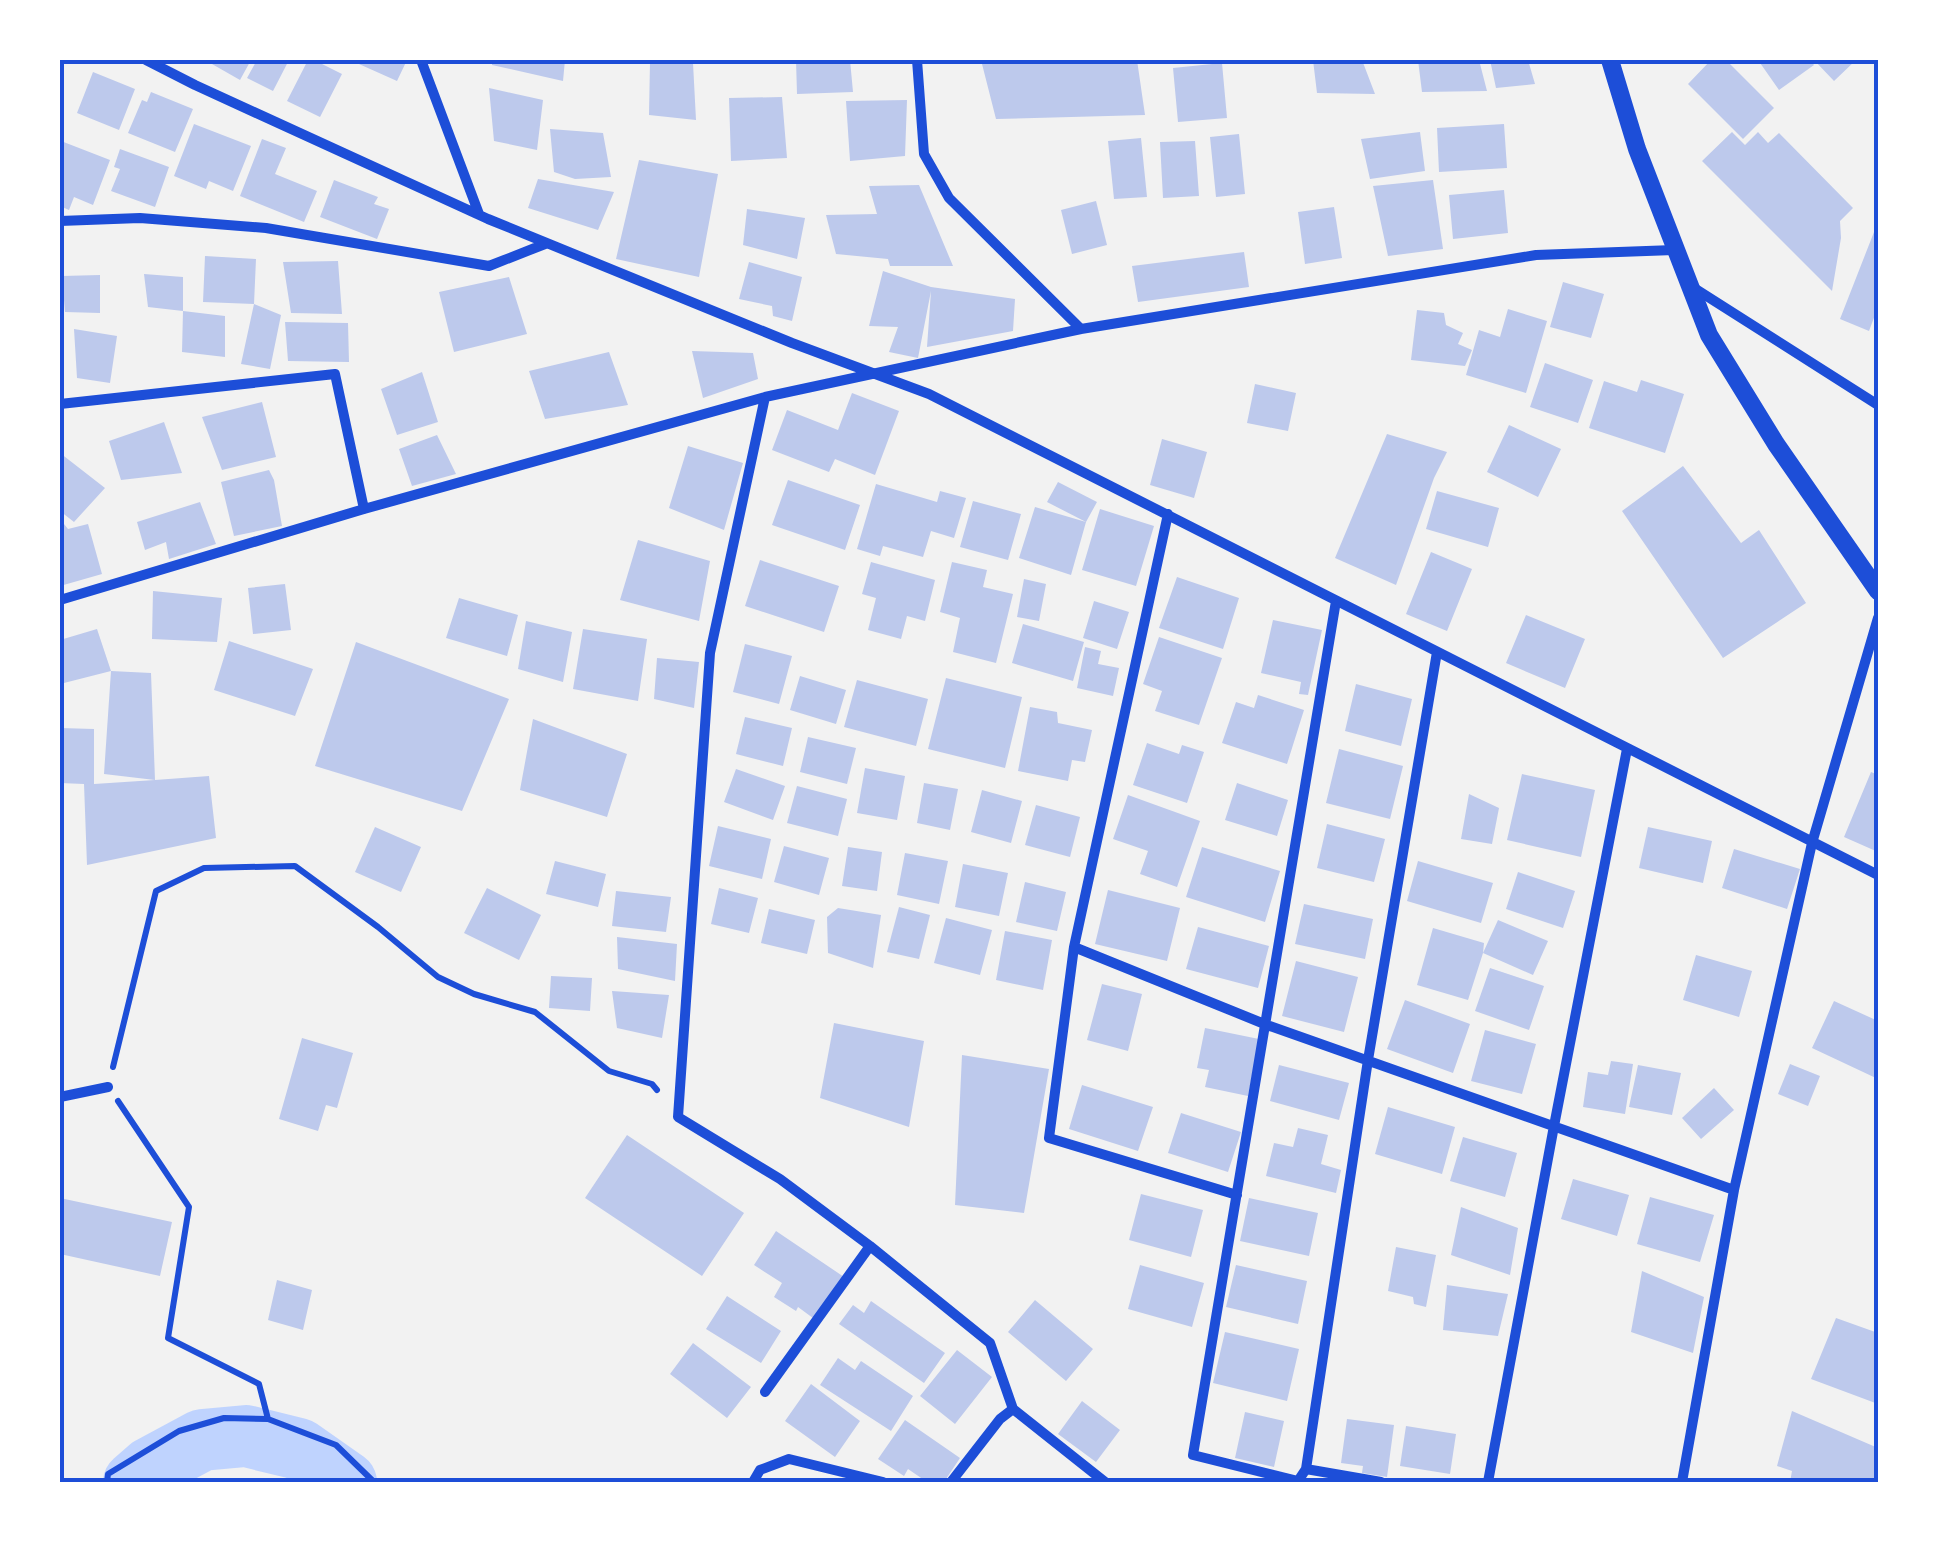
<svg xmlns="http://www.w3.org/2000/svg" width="1938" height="1542" font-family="Jost,sans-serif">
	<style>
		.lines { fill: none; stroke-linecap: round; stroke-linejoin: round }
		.river { stroke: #bfd3fe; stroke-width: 62 }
		.building { fill: #bdc9ec }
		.path { stroke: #1d4ed8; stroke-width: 6 }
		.minor { stroke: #1d4ed8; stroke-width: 10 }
		.tertiary { stroke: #1d4ed8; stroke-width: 18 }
		.neatline { fill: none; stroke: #1d4ed8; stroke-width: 4 }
	</style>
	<rect width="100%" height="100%" fill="#f2f2f2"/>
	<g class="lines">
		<!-- river -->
		<path class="river" d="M134 1482 150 1468 202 1440 246 1436 299 1449 346 1482"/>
	</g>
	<!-- building -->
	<path class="building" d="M205 60H251L240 80Z
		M257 60H289L273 91 247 78Z
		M308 60H314L342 74 320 117 287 101Z
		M350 60H407L397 81Z
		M492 60H565L563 81 492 65Z
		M796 60H850L853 92 797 94Z
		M981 60H1137L1145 115 996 119Z
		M1313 60H1362L1375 94 1317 93Z
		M1418 60H1479L1487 91 1422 92Z
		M1490 60H1528L1535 84 1496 88Z
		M1711 60H1726L1774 108 1743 139 1688 84Z
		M1758 60H1810L1814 65 1779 90Z
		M1814 60H1856L1834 81Z
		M650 62 693 63 696 120 649 115Z
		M1222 63 1227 118 1178 122 1173 68Z
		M93 72 135 89 119 130 77 113Z
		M489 88 543 100 537 150 494 141Z
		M151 92 193 109 175 152 128 133 142 100 147 102Z
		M782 97 787 158 731 161 729 98Z
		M907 100 905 156 850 161 846 101Z
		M194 124 251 146 233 191 209 181 206 189 174 176Z
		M1504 124 1507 168 1439 172 1437 128Z
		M550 129 603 133 611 177 575 179 554 172Z
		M1420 132 1425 171 1370 179 1361 139Z
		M1732 132 1745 145 1758 132 1768 143 1779 133 1853 208 1840 221 1841 238 1832 291 1702 161Z
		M1239 134 1245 194 1216 197 1210 137Z
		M1141 138 1147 197 1114 199 1108 141Z
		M262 139 286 148 275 174 317 191 304 222 240 196Z
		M61 141 110 160 93 205 74 197 69 210 60 206Z
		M1195 141 1199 196 1163 198 1160 142Z
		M120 149 169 167 155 207 111 191 120 169 114 167Z
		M639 160 718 174 699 277 616 259Z
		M538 179 614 192 598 230 528 208Z
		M334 180 378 197 374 204 389 209 377 239 320 217Z
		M1433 180 1443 249 1388 256 1373 186Z
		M919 185 953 266H890L888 259 836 254 826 215 877 214 869 186Z
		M1504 190 1508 233 1453 239 1449 195Z
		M1096 201 1107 245 1072 254 1061 210Z
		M1334 207 1342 258 1305 264 1298 212Z
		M747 209 805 218 797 259 743 245Z
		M1874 232 1878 234V307L1869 331 1840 319Z
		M1244 252 1249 287 1138 302 1132 266Z
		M205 256 256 259 254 304 203 302Z
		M338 261 342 314 291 313 283 262Z
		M749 262 802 277 792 321 773 316 772 306 739 299Z
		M883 271 931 287 1015 299 1013 331 927 347 931 291 918 358 889 352 898 327 869 326Z
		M144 274 183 277V311L148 307Z
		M100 275V313L65 312 62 276Z
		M509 277 527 334 454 352 439 292Z
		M1563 282 1604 294 1591 338 1550 327Z
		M254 304 281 315 270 369 241 364Z
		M1508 309 1547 321 1526 393 1466 375 1479 330 1500 337Z
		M1417 310 1444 313 1446 325 1463 333 1458 344 1472 350 1465 366 1411 360Z
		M183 311 225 316V357L182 352Z
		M285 322 348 323 349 362 288 361Z
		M74 329 117 336 110 383 77 378Z
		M692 351 753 353 758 379 703 398Z
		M609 352 628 405 545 419 529 371Z
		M1545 363 1593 380 1578 423 1530 407Z
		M422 372 438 422 397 435 381 389Z
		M1641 380 1684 394 1665 453 1589 428 1604 381 1637 392Z
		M1255 384 1296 393 1288 431 1247 423Z
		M852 393 899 411 875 475 835 459 829 472 772 450 787 410 838 430Z
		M262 402 276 457 222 470 202 417Z
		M164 422 182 473 121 480 109 441Z
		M1509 425 1561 449 1538 497 1487 472Z
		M1387 434 1447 452 1434 478 1396 585 1335 558Z
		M437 435 456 474 412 486 399 449Z
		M1162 439 1207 452 1194 498 1150 485Z
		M688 446 743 463 724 530 669 508Z
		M60 453 105 488 74 522 60 511Z
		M1683 466 1741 543 1759 530 1806 603 1723 658 1622 511Z
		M269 470 274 480 282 526 234 536 221 482Z
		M788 480 860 505 845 550 772 525Z
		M1058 482 1097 502 1086 522 1071 575 1019 558 1035 507 1086 522 1047 502Z
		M876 484 937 502 940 491 966 498 954 538 931 531 923 557 883 546 880 556 857 549Z
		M1437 491 1499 508 1488 547 1426 529Z
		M973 501 1021 514 1008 560 960 547Z
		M200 502 216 544 169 559 166 542 145 550 137 522Z
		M1100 509 1154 526 1136 586 1082 570Z
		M60 519 68 529 88 524 102 574 60 586Z
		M638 540 710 561 699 621 620 600Z
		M1431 552 1472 569 1447 631 1406 614Z
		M760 560 839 586 824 632 745 606Z
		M871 562 935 580 925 621 907 616 901 639 868 630 876 598 862 594Z
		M952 562 987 570 983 587 1013 594 996 663 953 652 960 618 940 612Z
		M1177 577 1239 598 1223 649 1159 628Z
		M1024 579 1046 584 1039 621 1017 617Z
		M285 584 291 630 253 634 248 588Z
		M153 591 222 598 217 642 152 639Z
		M459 598 518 615 507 656 446 638Z
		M1094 601 1129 612 1117 649 1083 638Z
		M1526 615 1585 639 1565 688 1506 663Z
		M1273 620 1322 630 1308 695 1299 694 1301 682 1261 673Z
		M526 621 572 632 563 682 518 669Z
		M1023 624 1084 642 1073 681 1012 663Z
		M97 629 111 671 151 673 155 780 209 776 216 838 87 865 84 784 60 783V728L94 729V784L155 780 104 774 111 671 60 684V640Z
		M583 629 647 639 638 701 573 689Z
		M1159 637 1222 658 1199 725 1155 711 1162 691 1143 684Z
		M229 641 313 669 295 716 214 690Z
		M356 642 509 699 462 811 315 766Z
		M745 644 792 656 779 704 733 692Z
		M1085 647 1101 651 1098 664 1119 668 1113 696 1077 688Z
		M657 658 699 662 694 708 654 699Z
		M800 676 846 690 836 724 790 710Z
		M946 678 1022 697 1005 768 928 749Z
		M857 680 928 699 916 746 844 727Z
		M1356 684 1412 699 1401 746 1345 731Z
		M1258 695 1304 710 1287 764 1222 743 1236 702 1254 708Z
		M1030 707 1057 712 1058 723 1092 730 1085 762 1072 760 1068 781 1018 771Z
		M745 717 792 728 783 766 736 754Z
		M533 719 627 754 607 817 520 790Z
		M808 737 856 748 847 784 800 772Z
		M1147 743 1179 754 1182 745 1204 752 1187 803 1133 785Z
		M1339 749 1403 766 1390 819 1326 803Z
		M865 768 905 776 897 820 857 813Z
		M736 769 785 786 773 820 724 802Z
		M1871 772 1878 775V852L1844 837Z
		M1522 774 1595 790 1581 857 1507 840Z
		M924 783 958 789 950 830 917 823Z
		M1237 783 1288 800 1277 836 1225 820Z
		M797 786 847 799 838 836 787 823Z
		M982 790 1022 801 1011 843 971 832Z
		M1469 794 1499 808 1492 844 1461 839Z
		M1128 795 1200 821 1177 887 1140 874 1148 851 1113 839Z
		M1036 805 1080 817 1070 857 1025 845Z
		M1327 824 1385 839 1374 882 1317 868Z
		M718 826 771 839 762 879 709 866Z
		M375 827 421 847 401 892 355 872Z
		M1648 827 1712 841 1703 883 1639 868Z
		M784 846 829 858 819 895 774 882Z
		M848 847 882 852 877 891 842 886Z
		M1202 847 1280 871 1265 922 1186 897Z
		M1734 849 1800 869 1787 909 1722 888Z
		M905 853 948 861 939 904 897 895Z
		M555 861 606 874 598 907 546 894Z
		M1418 861 1493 883 1481 923 1407 901Z
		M963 864 1008 873 999 916 955 907Z
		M1518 872 1575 891 1563 928 1506 909Z
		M1025 882 1066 892 1057 931 1016 922Z
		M487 888 541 915 519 960 464 933Z
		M719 888 758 898 749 933 711 924Z
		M1108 890 1180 908 1167 961 1095 944Z
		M616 891 671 897 666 932 612 926Z
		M1304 904 1373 919 1365 959 1295 944Z
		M899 907 930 915 919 959 887 952Z
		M838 908 881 915 873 968 828 953 827 917Z
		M769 909 815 920 807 954 761 943Z
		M946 918 992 930 980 975 934 963Z
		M1498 920 1548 941 1533 975 1483 953 1468 1000 1417 985 1433 928 1484 943 1483 953Z
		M1198 927 1269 946 1258 988 1186 969Z
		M1005 931 1052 940 1043 990 996 980Z
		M617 937 677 944 675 981 618 969Z
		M1696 955 1752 971 1739 1017 1683 1000Z
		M1296 961 1358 977 1344 1032 1282 1016Z
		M1490 968 1544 986 1529 1030 1475 1011Z
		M551 976 592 978 590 1011 549 1008Z
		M1102 984 1142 994 1128 1051 1087 1040Z
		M612 991 669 995 662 1038 617 1028Z
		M1405 1000 1470 1024 1453 1073 1387 1049Z
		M1834 1001 1878 1021V1079L1812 1048Z
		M834 1023 924 1041 909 1127 820 1098Z
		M1205 1028 1259 1039 1248 1096 1205 1087 1209 1070 1197 1068Z
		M1485 1030 1536 1044 1522 1094 1471 1081Z
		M302 1038 353 1053 337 1108 326 1105 318 1131 279 1119Z
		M962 1055 1049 1069 1024 1213 955 1205Z
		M1611 1061 1633 1064 1625 1114 1583 1107 1588 1072 1608 1075Z
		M1790 1064 1820 1076 1808 1106 1778 1094Z
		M1279 1065 1349 1083 1339 1120 1270 1101Z
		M1638 1065 1681 1073 1672 1115 1629 1107Z
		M1082 1085 1153 1107 1138 1151 1069 1129Z
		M1714 1088 1734 1110 1701 1139 1682 1118Z
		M1388 1107 1455 1127 1442 1174 1375 1154Z
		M1181 1113 1241 1132 1228 1172 1168 1153Z
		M1298 1128 1328 1135 1321 1164 1341 1170 1336 1193 1266 1176 1274 1143 1293 1147Z
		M627 1135 744 1213 702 1276 585 1198Z
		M1463 1137 1517 1153 1505 1197 1450 1181Z
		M1573 1179 1629 1195 1617 1236 1561 1219Z
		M1141 1194 1203 1210 1191 1257 1129 1240Z
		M1650 1197 1714 1215 1700 1262 1637 1244Z
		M60 1198 172 1222 160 1276 60 1254Z
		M1249 1198 1318 1213 1309 1256 1240 1241Z
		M1461 1207 1518 1228 1510 1275 1451 1255Z
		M776 1231 847 1279 817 1321 798 1307 796 1311 774 1297 782 1283 754 1265Z
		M1396 1247 1436 1255 1426 1307 1414 1304 1413 1297 1388 1291Z
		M1140 1265 1204 1283 1192 1327 1128 1309Z
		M1236 1265 1307 1281 1298 1324 1226 1307Z
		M1642 1271 1704 1297 1693 1353 1631 1332Z
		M277 1280 312 1290 303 1330 268 1320Z
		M1447 1285 1508 1294 1498 1336 1443 1330Z
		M727 1296 781 1331 761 1363 706 1329Z
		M1035 1300 1093 1349 1066 1381 1008 1332Z
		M871 1301 945 1353 924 1383 839 1324 853 1305 864 1313Z
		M1836 1318 1878 1333V1404L1811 1379Z
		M1225 1332 1299 1349 1287 1401 1213 1383Z
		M693 1343 751 1387 727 1418 670 1374Z
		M957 1350 992 1377 955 1424 920 1396Z
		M838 1358 855 1370 861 1361 913 1396 891 1431 820 1385Z
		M811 1384 860 1421 835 1457 785 1421Z
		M1082 1401 1120 1430 1096 1462 1058 1434Z
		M1792 1411 1878 1448 1877 1482H1790L1792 1471 1777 1466Z
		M1245 1412 1284 1421 1274 1467 1235 1458Z
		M1347 1419 1394 1425 1387 1477 1362 1473 1363 1466 1341 1463Z
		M905 1420 960 1458 944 1482H927L908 1469 904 1476 878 1459Z
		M1406 1426 1456 1434 1450 1474 1400 1466Z"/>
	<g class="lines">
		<!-- path -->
		<path class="path" d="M113 1067 156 891 204 868 295 866 378 927 438 977 474 994 535 1012 609 1071 652 1084 657 1090
			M118 1101 189 1207 168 1338 259 1384 268 1419
			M107 1482 108 1474 179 1431 224 1418 268 1419 336 1445 374 1482"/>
		<!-- minor -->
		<path class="minor" d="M146 60 195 85 488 219 792 343 929 394 1878 875
			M421 60 479 214
			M917 60 924 154 949 198 1081 329
			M60 221 140 218 266 228 489 266 545 244
			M1694 288 1878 405
			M765 397 710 653 678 1117 780 1179 870 1246 990 1343 1013 1409 1105 1482
			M60 404 335 374 364 509
			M1168 514 1074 947 1267 1025 1734 1190
			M60 600 364 509 765 397 1081 329 1536 255 1674 250
			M1336 601 1193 1455 1298 1481 1306 1469 1368 1060 1437 652
			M1074 947 1049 1138 1237 1195
			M60 1097 108 1087
			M765 1392 870 1246
			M1306 1469 1381 1482
			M753 1482 760 1470 789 1459 883 1482
			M951 1482 1000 1419 1013 1409
			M1488 1482 1554 1126 1627 749
			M1682 1482 1734 1190 1812 843 1878 618"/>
		<!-- tertiary -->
		<path class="tertiary" d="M1610 60 1637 149 1709 335 1776 444 1878 591"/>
	</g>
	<!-- border -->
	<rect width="1938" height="1542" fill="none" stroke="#ffffff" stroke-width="125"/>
	<rect x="62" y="62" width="1814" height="1418" class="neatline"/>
</svg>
